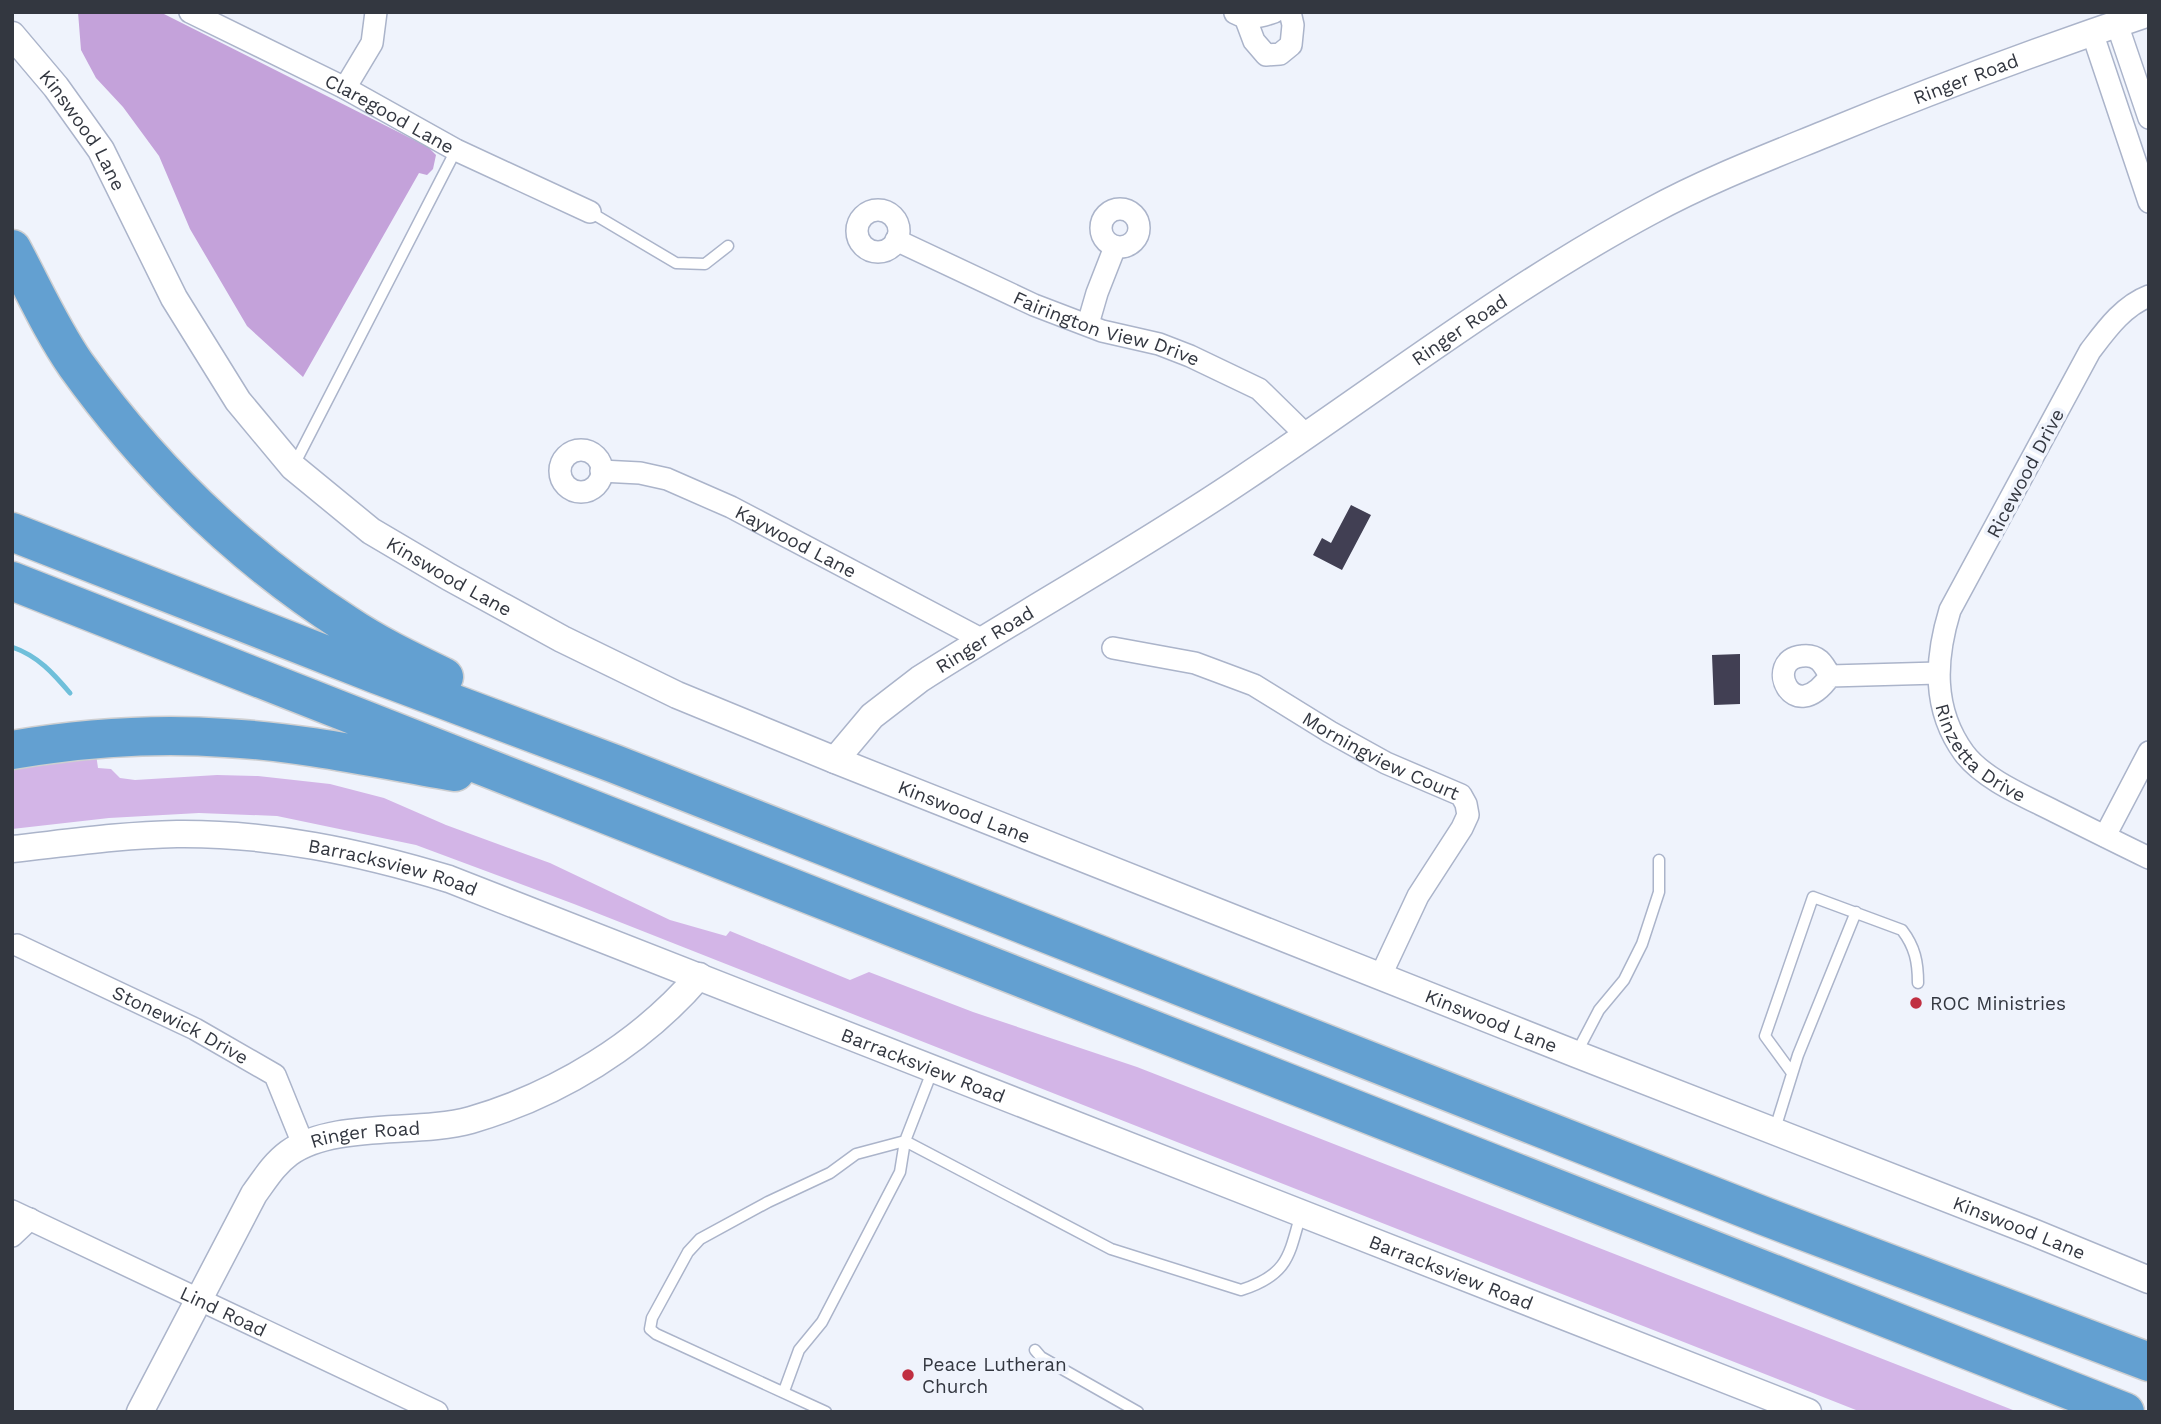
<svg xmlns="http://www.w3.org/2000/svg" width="2161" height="1424" font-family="'Work Sans',sans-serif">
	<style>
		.green { fill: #d3b5e7 }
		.forest { fill: #c4a2da }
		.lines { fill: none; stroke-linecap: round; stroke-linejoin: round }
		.stream { stroke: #6fbfda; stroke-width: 5 }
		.building { fill: #413f53 }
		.service-casing { stroke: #abb4ca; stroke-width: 13 }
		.minor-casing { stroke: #abb4ca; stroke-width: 24 }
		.tertiary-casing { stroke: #abb4ca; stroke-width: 29 }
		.motorway-casing { stroke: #cecfd1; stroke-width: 41 }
		.service { stroke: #fff; stroke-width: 10 }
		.minor { stroke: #fff; stroke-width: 21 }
		.tertiary { stroke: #fff; stroke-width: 26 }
		.motorway { stroke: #63a0d1; stroke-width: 38 }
		.poi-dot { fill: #c02f41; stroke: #eff3fc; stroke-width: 2.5 }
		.labels { text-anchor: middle; stroke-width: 7; stroke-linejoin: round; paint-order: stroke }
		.street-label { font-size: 19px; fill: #333740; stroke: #eff3fc }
		.poi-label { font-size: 19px; fill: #333740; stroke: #eff3fc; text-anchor: start }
	</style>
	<rect width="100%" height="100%" fill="#eff3fc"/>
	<!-- green -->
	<path class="green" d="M96 754 98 768 111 769 120 778 135 780 217 775 258 776 330 784 384 798 446 825 550 863 670 920 726 936 730 931 850 980 869 972 973 1012 1137 1067 2018 1412H1861L574 904 416 845 277 816 199 813 109 818 12 829V766Z"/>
	<!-- forest -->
	<path class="forest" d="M78 12H160L428 147 436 155 433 169 427 175 419 173 303 377 247 326 190 229 159 156 123 107 96 78 81 50Z"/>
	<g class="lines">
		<!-- stream -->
		<path class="stream" d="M12 647C38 656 53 673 70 693"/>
	</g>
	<!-- building -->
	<path class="building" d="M1351 505 1371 515 1342 570 1313 555 1322 538 1331 543Z
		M1740 654V704L1714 705 1712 655Z"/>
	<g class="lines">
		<defs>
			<path id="service" d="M590 212 676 263 705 264 728 246
				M294 465 456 150
				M1576 1054 1599 1010 1624 980 1642 944 1659 892V860
				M1792 1073 1765 1036 1813 897 1902 930C1915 947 1918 962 1918 983
				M1774 1132 1798 1055 1856 912
				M1035 1350 1041 1357 1138 1412
				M784 1391 799 1350 822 1322 900 1172 905 1141 933 1069
				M826 1412 656 1334 650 1329 652 1318 688 1252 700 1239 768 1202 830 1173 856 1154 905 1141 1111 1249 1241 1290C1288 1275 1289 1256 1301 1213"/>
			<g id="minor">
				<path id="s1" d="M190 12 345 88 456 150 590 212"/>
				<path d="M1235 13C1248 20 1260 17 1274 12"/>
				<path d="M1245 17 1254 41 1266 55 1280 54 1291 45 1293 25 1290 12"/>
				<path d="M2117 24 2149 118"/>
				<path d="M2092 32 2149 202"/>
				<path d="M345 88 372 43 376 12"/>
				<circle cx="1120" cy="228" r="19"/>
				<circle cx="878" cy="231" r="21"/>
				<path id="s2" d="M896 240 1034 305 1102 331 1159 344 1190 356 1259 389 1306 435"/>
				<path id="s3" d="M2149 296C2123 306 2106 330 2090 351L1950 610C1935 659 1932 709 1964 753 1984 780 2029 798 2058 813 2088 828 2118 843 2149 858"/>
				<path d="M1088 324 1097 293 1115 247"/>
				<circle cx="581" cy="471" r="21"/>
				<path id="s4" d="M601 471 640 473 667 479 731 507 983 640"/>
				<path id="s5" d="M1113 648 1195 663 1254 685 1330 732 1386 763 1461 795 1466 804 1468 815 1462 828 1418 896 1381 975"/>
				<path d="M1830 676C1792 730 1763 659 1802 656 1818 654 1823 663 1830 676L1938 673"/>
				<path d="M2105 836 2149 752"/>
				<path id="s6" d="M17 945 195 1029 275 1075 303 1144"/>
				<path id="s7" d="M12 1211 437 1412"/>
				<path d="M12 1236 30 1219"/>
			</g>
			<g id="tertiary">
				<path id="s8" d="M12 35 56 87 101 150 174 298 238 401 293 467 371 531 449 577 562 639 677 695 835 760 1576 1054 2035 1233 2149 1280"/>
				<path id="s9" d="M835 760 872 716 920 679C1027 611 1139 549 1244 478 1379 388 1507 288 1651 211 1706 181 1766 158 1825 134 1932 90 2039 50 2149 13"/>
				<path id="s10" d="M12 849C67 843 122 835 177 834 270 833 360 852 449 879L1808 1412"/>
				<path id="s11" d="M140 1412 254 1194C265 1179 274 1164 289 1153 333 1121 417 1135 471 1120 557 1095 641 1044 699 976"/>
			</g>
			<path id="motorway" d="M12 249C33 288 51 329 76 365 150 468 240 556 346 624 377 645 411 661 444 677
				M12 532 375 674 615 764 1764 1216 2149 1362
				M12 581 2125 1412
				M12 750C83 738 154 733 226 738 303 742 379 759 455 772"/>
		</defs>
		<!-- service casing -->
		<use href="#service" class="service-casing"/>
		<!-- minor casing -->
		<use href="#minor" class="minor-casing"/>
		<!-- tertiary casing -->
		<use href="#tertiary" class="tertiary-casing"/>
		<!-- motorway casing -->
		<use href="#motorway" class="motorway-casing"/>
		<!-- service -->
		<use href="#service" class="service"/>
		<!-- minor -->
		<use href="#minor" class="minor"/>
		<!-- tertiary -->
		<use href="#tertiary" class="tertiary"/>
		<!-- motorway -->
		<use href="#motorway" class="motorway"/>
	</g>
	<!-- markers -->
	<g class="poi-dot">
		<circle cx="1916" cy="1003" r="7"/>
		<circle cx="908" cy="1375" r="7"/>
	</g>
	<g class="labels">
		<!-- street labels -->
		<g class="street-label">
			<text dy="7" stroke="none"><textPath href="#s9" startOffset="1328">Ringer Road</textPath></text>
			<text dy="7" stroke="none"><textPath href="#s1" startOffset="224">Claregood Lane</textPath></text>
			<text dy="7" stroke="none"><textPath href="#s8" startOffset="119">Kinswood Lane</textPath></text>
			<text dy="7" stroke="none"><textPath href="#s2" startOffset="229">Fairington View Drive</textPath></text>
			<text dy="7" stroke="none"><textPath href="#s9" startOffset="761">Ringer Road</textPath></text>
			<text transform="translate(2025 473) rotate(-62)" y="7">Ricewood Drive</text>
			<text dy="7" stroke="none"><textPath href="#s4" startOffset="210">Kaywood Lane</textPath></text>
			<text dy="7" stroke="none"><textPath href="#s8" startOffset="709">Kinswood Lane</textPath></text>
			<text dy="7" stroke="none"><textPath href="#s9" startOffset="194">Ringer Road</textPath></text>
			<text dy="7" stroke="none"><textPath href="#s3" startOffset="536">Rinzetta Drive</textPath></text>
			<text dy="7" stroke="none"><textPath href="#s5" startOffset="292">Morningview Court</textPath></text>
			<text dy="7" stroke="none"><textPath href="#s8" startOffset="1276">Kinswood Lane</textPath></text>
			<text dy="7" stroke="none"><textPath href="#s10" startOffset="385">Barracksview Road</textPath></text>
			<text dy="7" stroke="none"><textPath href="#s8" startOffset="1843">Kinswood Lane</textPath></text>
			<text dy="7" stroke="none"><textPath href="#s6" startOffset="182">Stonewick Drive</textPath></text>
			<text dy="7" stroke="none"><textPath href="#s10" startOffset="952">Barracksview Road</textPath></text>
			<text dy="7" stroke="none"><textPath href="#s11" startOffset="380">Ringer Road</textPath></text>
			<text dy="7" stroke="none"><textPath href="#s8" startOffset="2410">Kinswood Lane</textPath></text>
			<text dy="7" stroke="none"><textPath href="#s10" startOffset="1519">Barracksview Road</textPath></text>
			<text dy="7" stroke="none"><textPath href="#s7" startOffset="234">Lind Road</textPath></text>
		</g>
		<!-- poi labels -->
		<g class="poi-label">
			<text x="1930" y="1010">ROC Ministries</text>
			<text x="922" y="1371">Peace Lutheran<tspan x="922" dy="22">Church</tspan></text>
		</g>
	</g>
	<!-- border -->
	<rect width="2161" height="1424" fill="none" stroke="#333740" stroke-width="28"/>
</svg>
